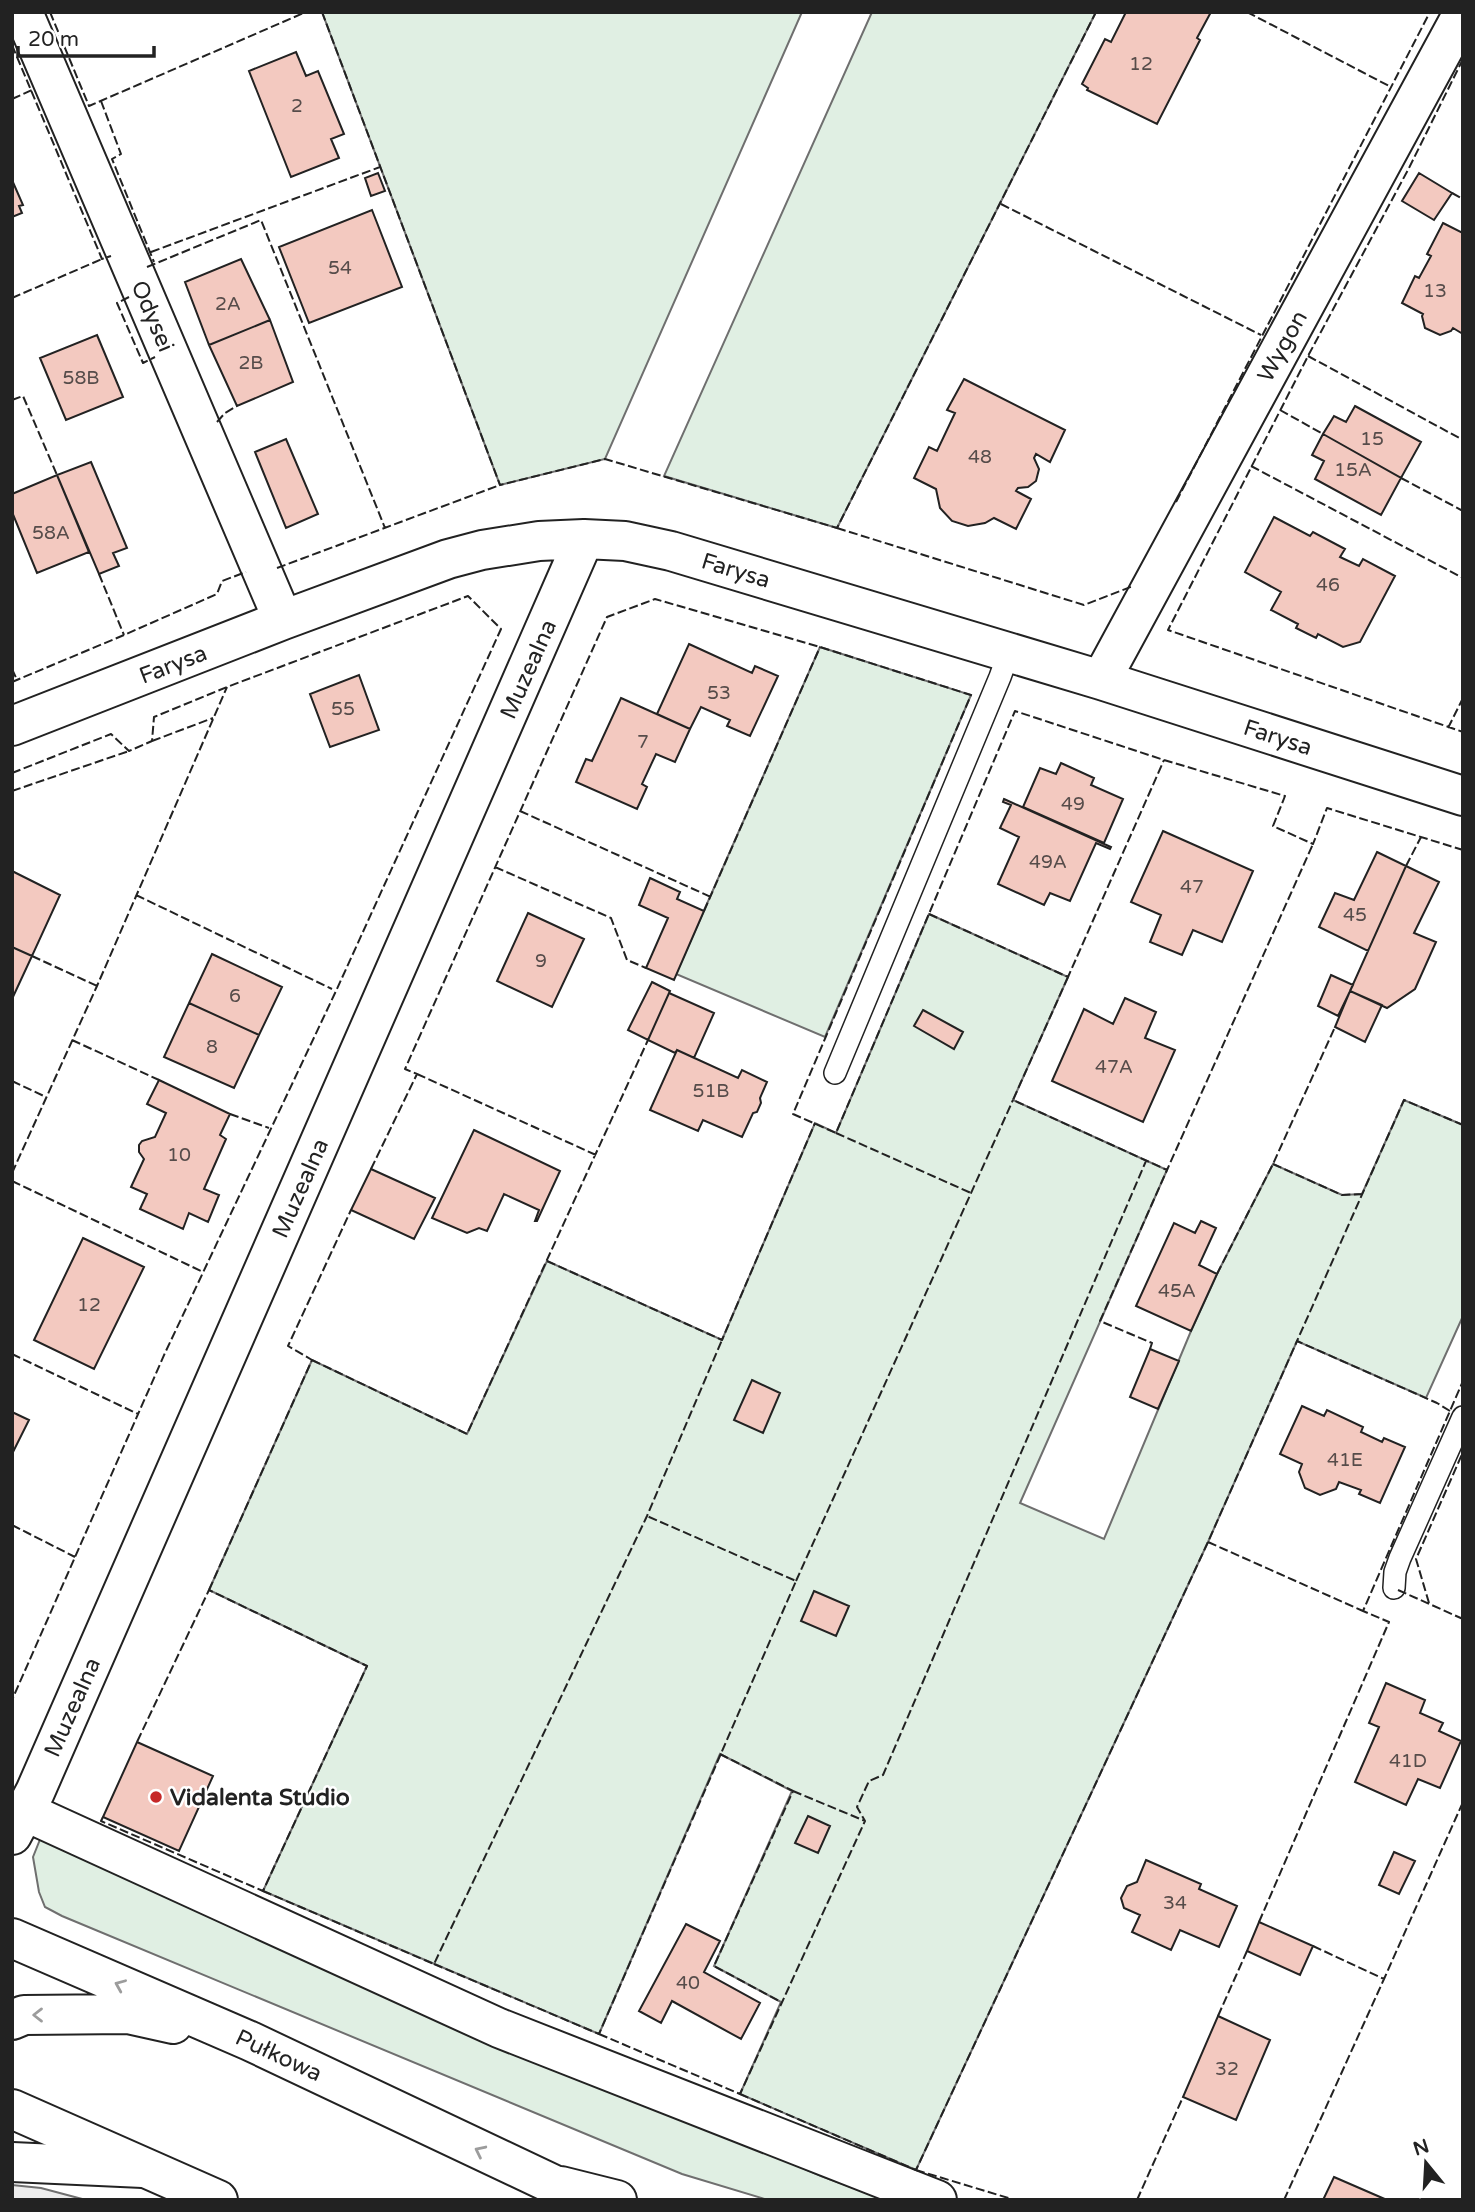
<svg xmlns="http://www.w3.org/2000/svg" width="1475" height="2212" font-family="'Varela Round',sans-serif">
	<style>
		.green { fill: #e0efe3; stroke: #6f6f6f; stroke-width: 2 }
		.parking { fill: #ededed; stroke: #6f6f6f; stroke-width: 2 }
		.building { fill: #f3c9c0; stroke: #222; stroke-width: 2 }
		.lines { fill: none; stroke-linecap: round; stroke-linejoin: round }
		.lane-casing { stroke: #222; stroke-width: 24 }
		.street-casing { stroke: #222; stroke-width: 42 }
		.highway-casing { stroke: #222; stroke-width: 42 }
		.lane { stroke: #fff; stroke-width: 21 }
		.street { stroke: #fff; stroke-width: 38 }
		.highway { stroke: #fff; stroke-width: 38 }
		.fence { stroke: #222; stroke-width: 2; stroke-dasharray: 9 3.5; stroke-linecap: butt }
		.oneway { stroke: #9c9c9c }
		.poi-dot { fill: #c62828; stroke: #fff; stroke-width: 2.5 }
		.labels { text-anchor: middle; stroke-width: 5; stroke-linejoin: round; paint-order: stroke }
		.number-label { font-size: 19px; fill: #564c4a }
		.street-label { font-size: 23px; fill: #222; stroke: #fff }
		.poi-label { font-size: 23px; font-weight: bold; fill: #222; stroke: #fff; text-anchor: start }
	</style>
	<rect width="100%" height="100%" fill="#fff"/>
	<!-- green -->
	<path class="green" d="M322 12H802L605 459 500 485Z
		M872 12H1096L837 528 664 476Z
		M820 647 971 695 825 1037 676 974Z
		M929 914 1068 977 1013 1100 1167 1170 1020 1503 1104 1539 1191 1331 1217 1274 1273 1164 1342 1195 1362 1194 1404 1100 1463 1125V1316L1426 1398 1297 1341 1208 1542 916 2170 740 2094 781 2002 714 1966 792 1791 720 1754 599 2034 263 1891 367 1666 209 1590 312 1360 467 1434 547 1261 722 1340 815 1123 836 1133Z
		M41 1837 821 2176 886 2200H768L682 2174 62 1916 45 1907 39 1892 33 1857Z"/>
	<!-- parking -->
	<path class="parking" d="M12 2185 41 2188 86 2200H12Z"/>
	<!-- building -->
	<path class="building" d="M1126 12H1211L1197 38 1200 40 1157 124 1087 90 1088 88 1082 84 1105 39 1111 42Z
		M296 52 306 76 318 71 344 134 331 139 339 158 291 177 249 71Z
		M378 173 385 191 371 196 365 178Z
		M1419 173 1452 193 1434 220 1402 201Z
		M12 180 23 205 19 206 22 213 12 217Z
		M372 210 402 287 309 323 279 247Z
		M1443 223 1463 233V334L1453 328 1451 331 1440 335 1425 328 1422 316 1423 314 1402 303 1415 276 1419 278 1431 256 1427 254Z
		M241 259 270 320 209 345 185 282Z
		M270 320 293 382 237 406 209 345Z
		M97 335 123 397 66 420 40 358Z
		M964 379 1065 430 1050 462 1036 454 1034 458 1039 469 1036 481 1028 487 1018 488 1016 491 1031 499 1016 529 994 518 985 523 968 526 952 521 940 508 936 489 914 478 929 447 937 451 955 413 947 410Z
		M1355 406 1421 442 1401 478 1323 434 1334 416 1346 422Z
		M1323 434 1401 478 1381 515 1315 479 1324 461 1312 455Z
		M286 439 318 514 286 528 255 452Z
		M91 462 127 548 113 553 119 566 99 574 57 475Z
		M57 475 89 552 37 573 12 512V494Z
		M1274 517 1310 536 1313 532 1345 549 1340 557 1359 566 1363 559 1395 576 1360 642 1343 647 1318 634 1316 638 1296 628 1298 624 1271 610 1281 592 1245 572Z
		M689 644 752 673 755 666 778 676 750 736 727 726 730 720 701 707 690 729 657 714Z
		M359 675 379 730 330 747 310 694Z
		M621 698 690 729 675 762 656 754 642 784 647 787 637 809 576 782 586 759 592 761Z
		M1061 763 1094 778 1091 785 1123 799 1104 843 1023 807 1040 768 1056 774Z
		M1004 799 1111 847 1110 849 1096 843 1070 901 1050 893 1044 905 998 884 1019 837 1000 828 1011 805 1003 802Z
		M1163 831 1253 871 1222 942 1193 930 1182 955 1150 942 1161 915 1131 902Z
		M1377 852 1406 866 1368 951 1319 927 1335 893 1354 900Z
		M1406 866 1439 882 1414 933 1436 942 1415 989 1387 1008 1350 991Z
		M12 871 60 895 32 956 12 947Z
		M650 878 680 892 677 899 704 911 674 980 646 968 668 918 639 905Z
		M528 913 584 939 552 1007 497 981Z
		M12 947 32 956 12 999Z
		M212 954 282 987 259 1035 189 1003Z
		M1331 975 1353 985 1338 1016 1318 1006Z
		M652 982 670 991 648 1040 628 1030Z
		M1350 991 1382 1005 1365 1042 1335 1027Z
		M669 993 714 1013 694 1058 677 1050 675 1053 648 1040Z
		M1125 998 1156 1012 1145 1038 1175 1050 1143 1122 1052 1081 1084 1009 1113 1024Z
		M189 1003 259 1035 234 1088 164 1057Z
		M923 1010 963 1032 954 1049 914 1026Z
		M677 1050 738 1078 742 1070 767 1082 760 1098 761 1103 757 1112 753 1113 742 1137 703 1120 698 1131 650 1110Z
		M159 1080 230 1114 220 1135 226 1139 204 1189 219 1195 208 1222 189 1213 183 1229 140 1209 147 1194 131 1187 144 1159 139 1152V1145L142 1141 155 1137 166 1113 147 1104Z
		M474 1130 560 1171 537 1221H535L539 1210 504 1194 487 1231 479 1228 467 1233 432 1218Z
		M371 1169 435 1198 414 1239 351 1210Z
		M1201 1221 1216 1228 1199 1265 1217 1274 1191 1331 1136 1306 1174 1223 1195 1233Z
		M83 1238 144 1267 94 1369 34 1340Z
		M1150 1349 1179 1361 1158 1409 1130 1397Z
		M752 1380 780 1393 763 1433 734 1420Z
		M1302 1406 1324 1416 1327 1410 1363 1427 1361 1432 1382 1442 1384 1438 1405 1447 1380 1503 1359 1494 1361 1490 1339 1482 1336 1489 1320 1495 1305 1488 1299 1472 1302 1464 1280 1454Z
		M12 1412 29 1420 12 1454Z
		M814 1591 849 1606 836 1636 801 1621Z
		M1386 1683 1425 1700 1420 1713 1443 1723 1439 1731 1461 1741 1440 1788 1418 1779 1406 1805 1355 1782 1379 1727 1369 1723Z
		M137 1742 213 1776 179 1851 103 1817Z
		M808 1816 830 1826 818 1853 795 1843Z
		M1394 1852 1415 1861 1399 1894 1379 1885Z
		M1146 1860 1201 1884 1199 1889 1237 1906 1219 1947 1180 1930 1171 1950 1132 1932 1140 1915 1124 1908 1121 1898 1127 1886 1137 1882Z
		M1259 1922 1313 1946 1300 1975 1247 1951Z
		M686 1924 720 1941 704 1972 760 2003 741 2039 672 2001 661 2023 639 2011Z
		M1218 2016 1270 2040 1236 2120 1183 2097Z
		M1334 2177 1387 2200H1323Z"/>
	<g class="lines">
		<defs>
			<path id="lane" d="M835 1073 1000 677 1009 652
				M1394 1588 1395 1572 1400 1558 1463 1417"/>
			<path id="street" d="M23 12 283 620
				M1101 680 1463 13
				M12 726 283 620 448 559 482 550 539 541 584 539 625 541 671 551 1101 680 1463 796
				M24 1811 499 2028 937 2200
				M12 1835 35 1792 584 539
				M12 2162 143 2168"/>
			<path id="highway" d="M12 1938 250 2041 586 2200
				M12 2020 24 2015 128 2014 173 2024
				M12 2109 218 2200
				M561 2186 617 2200"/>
		</defs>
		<!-- lane casing -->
		<use href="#lane" class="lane-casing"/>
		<!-- street casing -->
		<use href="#street" class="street-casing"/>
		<!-- highway casing -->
		<use href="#highway" class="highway-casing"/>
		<!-- lane -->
		<use href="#lane" class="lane"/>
		<!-- street -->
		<use href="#street" class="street"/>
		<!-- highway -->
		<use href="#highway" class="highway"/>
		<!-- fence -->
		<path class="fence" d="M50 12 89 106 306 12
			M322 12 500 485 605 459 837 528 1096 12
			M1247 12 1391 87
			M12 45 102 259 111 256
			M1463 59 1409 168 1308 356 1168 630 1463 732
			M12 99 32 90
			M101 101 121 154 112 159 154 262
			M1452 193 1463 199
			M1001 204 1261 335
			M151 252 380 167
			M147 267 261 220 385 528
			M129 297 117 303 143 363 155 357
			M12 298 102 259
			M1308 356 1463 440
			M12 400 23 396 57 475
			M1280 410 1323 434
			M217 422 225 413 237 406
			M1251 466 1463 578
			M1401 478 1463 511
			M1176 502 1430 12
			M837 528 1084 605 1133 586
			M277 568 500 485
			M99 574 124 635
			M12 669 17 680
			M12 682 124 635 217 594 222 581 246 572
			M1448 728 1463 698
			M152 741 213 718
			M12 773 111 734 129 751 152 741 154 717 227 687 468 596 501 629 336 991 165 1353 12 1700
			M12 791 129 751
			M520 811 711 897
			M1406 866 1421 837
			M495 867 611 918 627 960 646 968
			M136 895 332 989
			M704 911 820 647
			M929 914 1068 977 1164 760
			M32 956 97 986
			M1068 977 1013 1100 1167 1170 1313 844
			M72 1040 159 1080
			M417 1074 596 1155
			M12 1081 46 1097
			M230 1114 269 1128
			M836 1133 971 1193
			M1273 1164 1342 1195 1363 1194
			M371 1169 417 1074 405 1069 607 617 655 599 820 647 971 695 793 1114 836 1133 1015 711 1164 760 1285 796 1273 826 1313 844 1327 808 1463 850
			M12 1173 97 986 227 687
			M12 1181 203 1272
			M547 1261 722 1340 815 1123
			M1217 1274 1273 1164 1335 1027
			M1150 1349 1152 1343 1100 1321 1167 1170
			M12 1354 138 1414
			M312 1360 467 1434 648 1040
			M1450 1411 1437 1403 1297 1341 1404 1100 1463 1125
			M12 1525 75 1557
			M1208 1542 1363 1611
			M796 1581 1013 1100
			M209 1590 312 1360 288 1346 351 1210
			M1398 1590 1463 1619
			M1429 1603 1416 1559 1463 1452
			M720 1754 793 1791 714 1966 781 2002
			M793 1791 865 1821
			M103 1817 101 1821 263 1891 367 1666 209 1590 137 1742
			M263 1891 434 1964 647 1516 722 1340
			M1259 1922 1389 1622 1363 1611 1463 1381
			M1313 1946 1384 1979 1463 1802
			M434 1964 599 2034 796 1581 647 1516
			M1218 2016 1247 1951
			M599 2034 740 2094 865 1821 857 1807 869 1781 883 1775 1146 1161
			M740 2094 916 2170 1208 1542 1297 1341
			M916 2170 1015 2200
			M1137 2200 1183 2097
			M1284 2200 1384 1979
			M1461 2200 1463 2196"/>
	</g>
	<!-- one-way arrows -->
	<defs><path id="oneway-chevron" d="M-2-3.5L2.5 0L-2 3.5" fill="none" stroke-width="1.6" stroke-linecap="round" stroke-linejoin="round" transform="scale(1.75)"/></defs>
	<g class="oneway">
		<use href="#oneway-chevron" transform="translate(120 1985) rotate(-157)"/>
		<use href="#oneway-chevron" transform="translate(38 2015) rotate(180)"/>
		<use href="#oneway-chevron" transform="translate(480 2151) rotate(-154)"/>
	</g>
	<!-- markers -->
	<circle class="poi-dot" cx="156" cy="1797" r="7"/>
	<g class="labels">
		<!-- number labels -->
		<g class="number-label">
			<text x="1141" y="70">12</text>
			<text x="297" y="112">2</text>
			<text x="340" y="274">54</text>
			<text x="1435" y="297">13</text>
			<text x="228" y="310">2A</text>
			<text x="251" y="369">2B</text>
			<text x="81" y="384">58B</text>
			<text x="1372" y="445">15</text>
			<text x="980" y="463">48</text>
			<text x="1353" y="476">15A</text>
			<text x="51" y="539">58A</text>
			<text x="1328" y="591">46</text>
			<text x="719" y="699">53</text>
			<text x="343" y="715">55</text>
			<text x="643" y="748">7</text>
			<text x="1073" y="810">49</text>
			<text x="1048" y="868">49A</text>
			<text x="1192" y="893">47</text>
			<text x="1355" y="921">45</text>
			<text x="541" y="967">9</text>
			<text x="235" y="1002">6</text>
			<text x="212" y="1053">8</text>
			<text x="1114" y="1073">47A</text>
			<text x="711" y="1097">51B</text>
			<text x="179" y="1161">10</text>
			<text x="1177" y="1297">45A</text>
			<text x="89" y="1311">12</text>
			<text x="1345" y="1466">41E</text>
			<text x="1408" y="1767">41D</text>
			<text x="1175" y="1909">34</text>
			<text x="688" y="1989">40</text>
			<text x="1227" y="2075">32</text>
		</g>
		<!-- street labels -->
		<g class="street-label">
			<text transform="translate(153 316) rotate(67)" y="8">Odysei</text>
			<text transform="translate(1282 346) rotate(-61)" y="8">Wygon</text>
			<text transform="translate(736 570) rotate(17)" y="8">Farysa</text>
			<text transform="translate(173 664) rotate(-21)" y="8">Farysa</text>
			<text transform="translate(528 669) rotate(-66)" y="8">Muzealna</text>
			<text transform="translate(1278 737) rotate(18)" y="8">Farysa</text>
			<text transform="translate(300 1188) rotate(-66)" y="8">Muzealna</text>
			<text transform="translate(72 1707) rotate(-66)" y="8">Muzealna</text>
			<text transform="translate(279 2055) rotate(25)" y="8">Pułkowa</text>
		</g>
		<!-- poi labels -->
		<g class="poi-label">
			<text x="170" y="1805">Vidalenta Studio</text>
		</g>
	</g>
	<!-- border -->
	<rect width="1475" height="2212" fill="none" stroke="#222222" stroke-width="28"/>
	<!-- north arrow -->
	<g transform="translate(1426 2163) rotate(342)" stroke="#ffffff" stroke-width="5" paint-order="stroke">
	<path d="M0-5L12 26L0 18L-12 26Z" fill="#222222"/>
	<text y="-10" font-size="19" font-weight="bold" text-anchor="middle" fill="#222222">N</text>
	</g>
	<!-- scale -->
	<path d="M18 46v10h136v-10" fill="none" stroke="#222222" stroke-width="3.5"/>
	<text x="28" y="46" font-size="21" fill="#222222" stroke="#ffffff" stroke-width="5" paint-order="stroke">20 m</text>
</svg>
